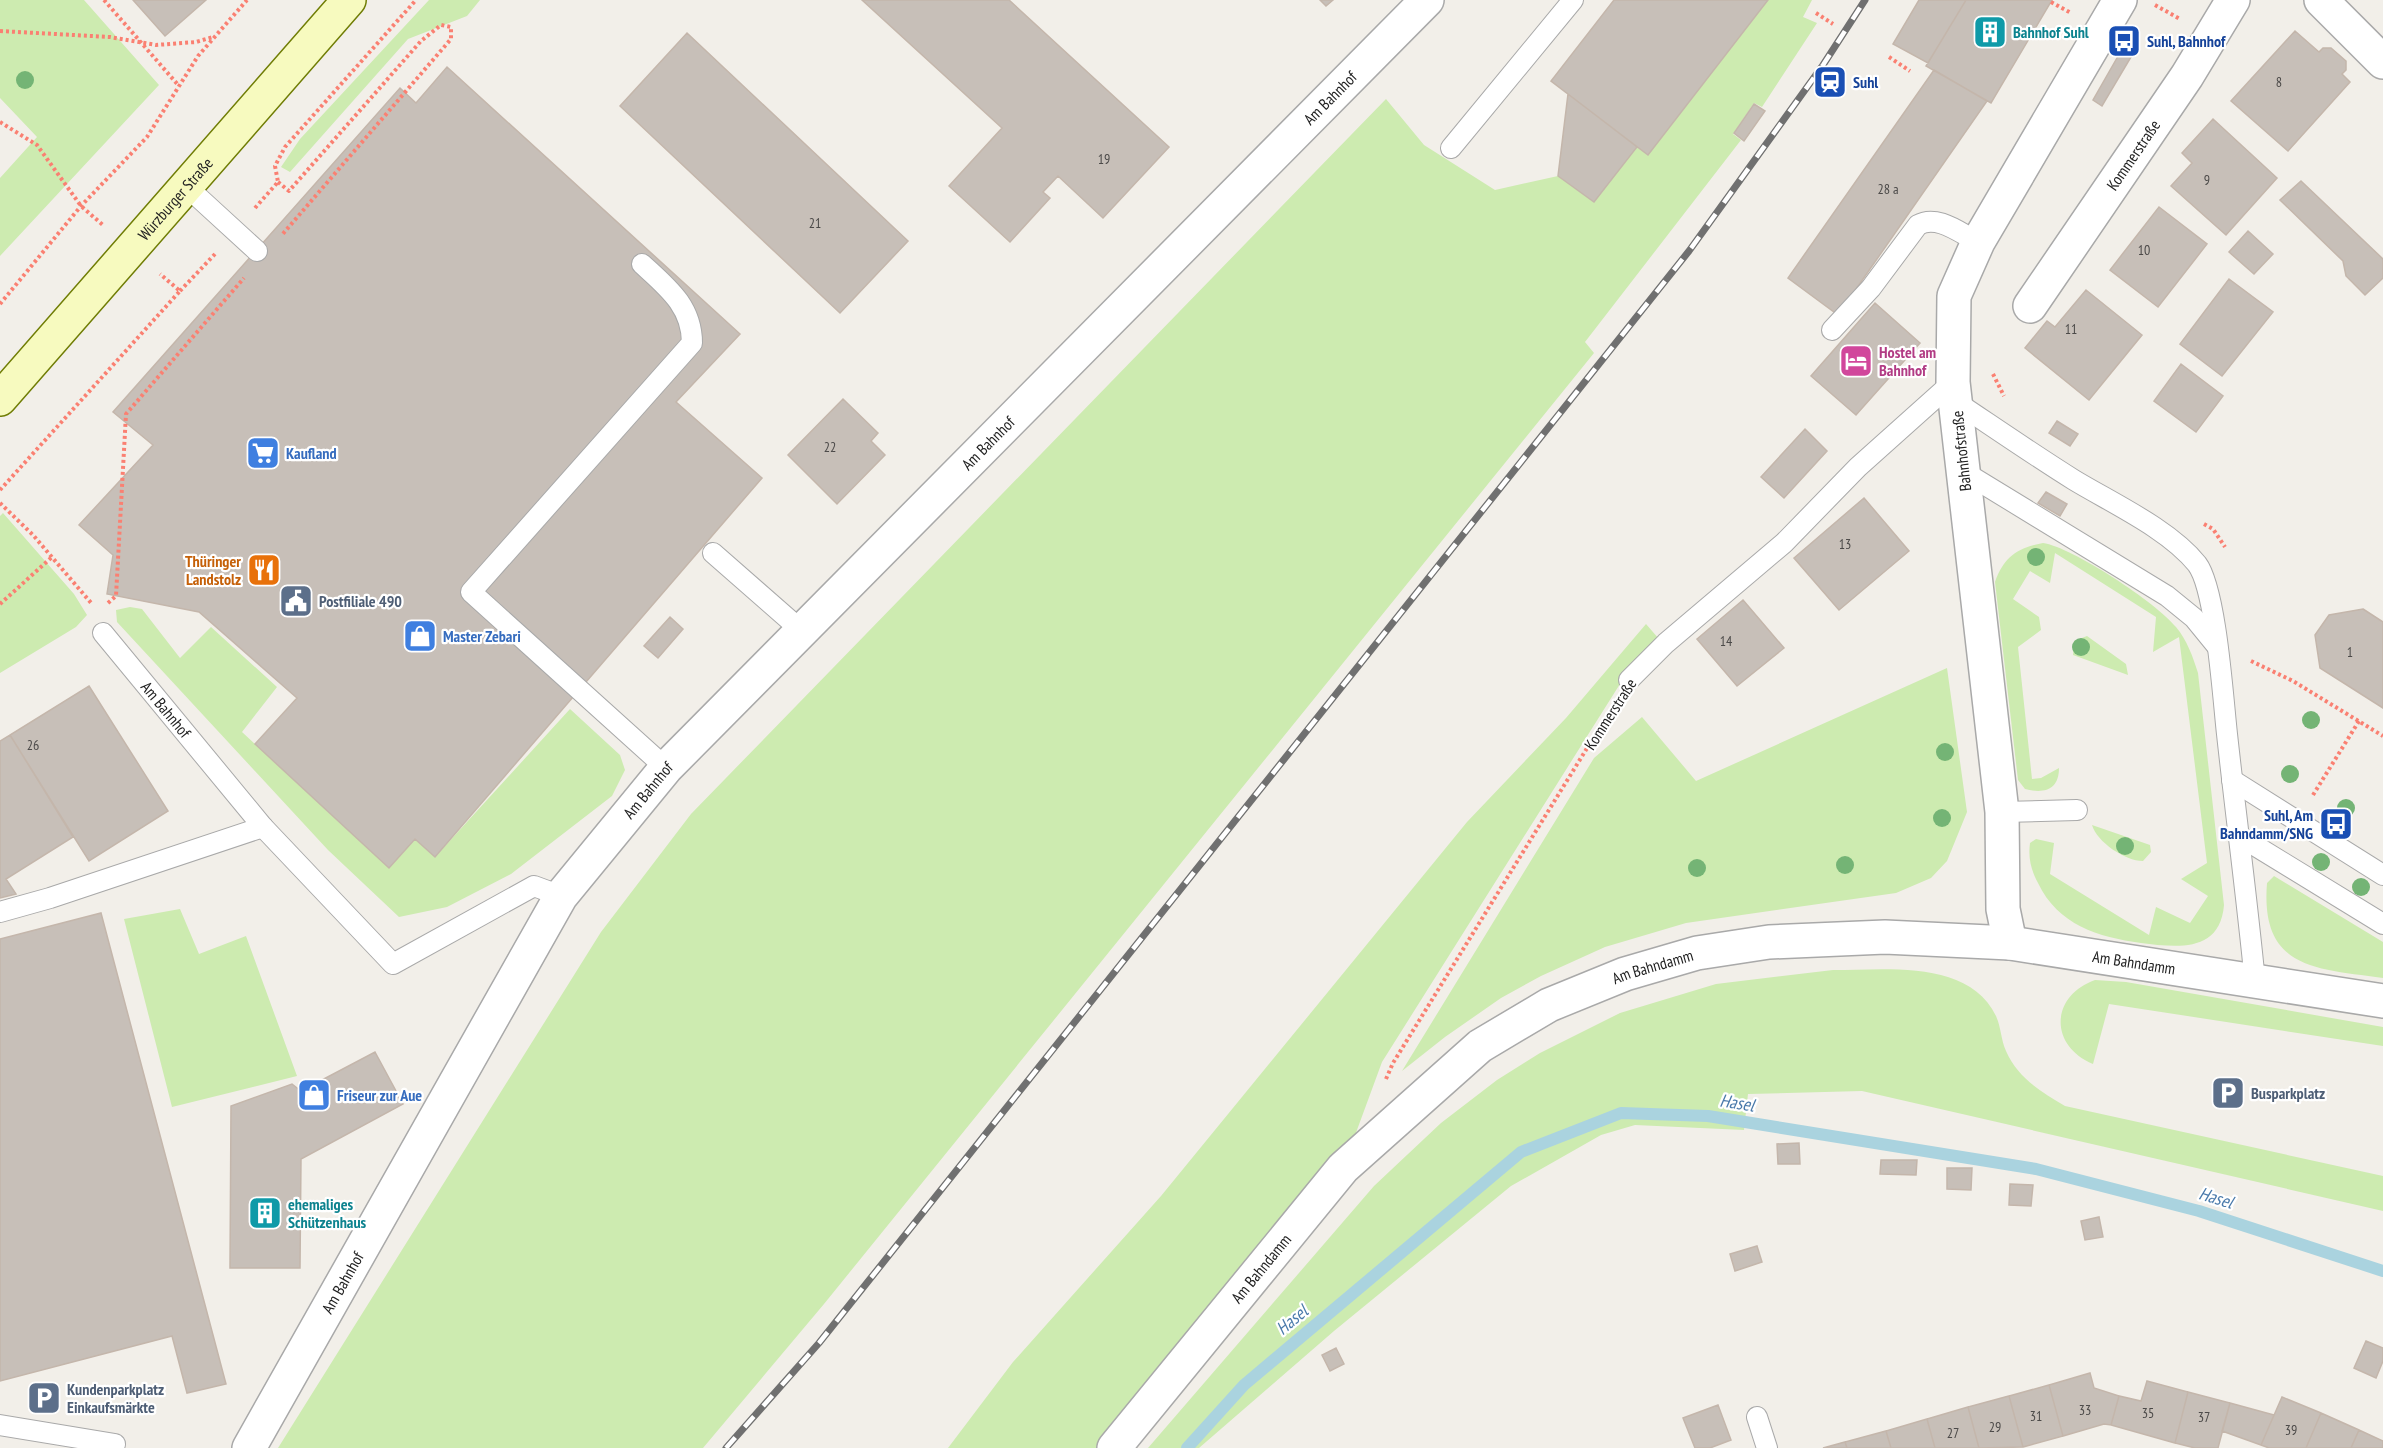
<svg xmlns="http://www.w3.org/2000/svg" width="2383" height="1448" font-family="'PT Sans Narrow',sans-serif">
	<style>
		.grass { fill: #cdebb0 }
		.lines { fill: none; stroke-linecap: round; stroke-linejoin: round }
		.stream { stroke: #aad3df; stroke-width: 12 }
		.building { fill: #c7bfb8; stroke: #c4b6ab; stroke-width: 1.5 }
		.service-casing { stroke: #a9a9a9; stroke-width: 22 }
		.minor-casing { stroke: #a9a9a9; stroke-width: 36 }
		.secondary-casing { stroke: #707d05; stroke-width: 36 }
		.path { stroke: #fa8072; stroke-width: 4; stroke-dasharray: 3 3; stroke-linecap: butt }
		.service { stroke: #fff; stroke-width: 20 }
		.minor { stroke: #fff; stroke-width: 33 }
		.secondary { stroke: #f7fabf; stroke-width: 33 }
		.rail-casing { stroke: #707070; stroke-width: 7 }
		.rail { stroke: #fff; stroke-width: 4.5; stroke-dasharray: 14; stroke-linecap: butt }
		.tree { fill: #74b475 }
		.labels { text-anchor: middle; stroke-width: 4.5; stroke-linejoin: round; paint-order: stroke }
		.number-label { font-size: 14px; fill: #4b4948 }
		.culture-label { font-size: 16px; font-weight: bold; fill: #0d838f; stroke: #fff; text-anchor: start }
		.transit-label { font-size: 16px; font-weight: bold; fill: #164399; stroke: #fff; text-anchor: start }
		.street-label { font-size: 16px; fill: #222; stroke: #fff }
		.hotel-label { font-size: 16px; font-weight: bold; fill: #b23c85; stroke: #fff; text-anchor: start }
		.shop-label { font-size: 16px; font-weight: bold; fill: #366cbe; stroke: #fff; text-anchor: start }
		.food-label { font-size: 16px; font-weight: bold; fill: #c56008; stroke: #fff; text-anchor: end }
		.service-label { font-size: 16px; font-weight: bold; fill: #4e5e75; stroke: #fff; text-anchor: start }
		.water-label { font-size: 18px; font-style: italic; fill: #4a7aab; stroke: #fff }
	</style>
	<rect width="100%" height="100%" fill="#f2efe9"/>
	<!-- grass -->
	<path class="grass" d="M0 0H84L159 85 0 256V178L37 137 0 98Z
		M429 0H480L467 16 408 39 290 172 281 167 300 139Z
		M1768 0H1812L1803 17 1817 23 1762 107 1754 103 1733 134 1741 140 1585 342 1594 353 824 1304 703 1448H278L601 932 691 814 1386 99 1424 145 1495 190 1558 176 1594 202 1637 147 1648 155Z
		M3 513 74 594 87 615 76 627 0 673V516Z
		M2043 543C2072 547 2157 603 2176 627 2187 640 2193 657 2198 673L2224 905C2220 954 2175 947 2141 943 2098 937 2058 925 2038 883 2031 870 2028 858 2030 843L2036 839 2054 843 2050 874 2149 935 2156 907 2190 923 2208 896 2181 879 2207 863 2179 637 2153 652 2156 617 2055 553 2050 583 2030 571 2013 599 2039 617 2041 630 2018 647 2032 779 2041 778 2059 768C2059 790 2044 794 2025 789L2018 780 1995 582C2004 557 2017 548 2043 543Z
		M130 607 142 609 180 658 211 627 277 687 242 732 389 868 415 839 435 857 570 709 620 755 625 770 612 796 511 874 447 907 399 917 328 850 117 622 116 610Z
		M1646 624 1659 639 1625 676 1382 1062 1343 1168 1114 1448H948L1013 1362 1161 1196 1467 822 1566 718Z
		M2087 636 2126 664 2128 675 2073 655 2074 641Z
		M1947 668 1967 812 1947 861 1931 878 1896 893 1686 923 1605 947 1541 976 1501 998 1445 1037 1402 1071 1594 758 1642 717 1696 781Z
		M2092 825 2150 845 2151 852 2143 861C2125 861 2097 842 2092 825Z
		M2274 876 2383 942V978C2317 969 2260 970 2267 883Z
		M180 909 199 954 246 936 297 1076 172 1107 124 919Z
		M1833 970C1885 970 1969 959 1996 1016 2001 1027 2001 1040 2006 1051 2018 1078 2040 1091 2065 1106L2383 1176V1211L1862 1091 1748 1094 1744 1130 1635 1125 1601 1135 1511 1186 1334 1331 1199 1448H1148L1374 1186 1441 1123 1497 1080 1540 1053 1620 1013 1716 984Z
		M2095 980 2126 982 2383 1027V1046L2109 1004 2093 1064C2049 1046 2050 996 2095 980Z"/>
	<g class="lines">
		<!-- stream -->
		<path class="stream" d="M1187 1448 1244 1385 1521 1152 1621 1113 1708 1116 2036 1169 2199 1211 2383 1271"/>
	</g>
	<!-- building -->
	<path class="building" d="M133 0H206L165 36Z
		M862 0H1009L1169 147 1103 218 1058 176 1043 192 1050 198 1010 242 949 186 1002 128Z
		M1320 0H1333L1326 6Z
		M1614 0H1768L1648 155 1551 81Z
		M1919 0H1966L1928 63 1893 44Z
		M1966 0H2052L1991 103 1926 66Z
		M2295 31 2319 52 2323 48H2331L2346 61V70L2342 74 2350 82 2288 151 2231 101Z
		M687 33 908 241 840 313 620 106Z
		M2121 51 2131 57 2102 106 2093 100Z
		M447 67 740 334 676 402 762 478 435 857 415 839 389 868 255 744 297 698 199 612 107 594 113 555 79 525 153 445 113 412 400 88 416 103Z
		M1934 70 1987 101 1838 315 1788 278Z
		M1568 94 1637 147 1594 202 1558 176Z
		M1754 104 1765 111 1744 141 1734 133Z
		M2213 119 2277 178 2226 235 2171 186 2192 163 2182 153Z
		M2301 181 2383 259V278L2365 295 2346 276 2343 261 2280 200Z
		M2159 207 2207 244 2158 307 2110 270Z
		M2248 231 2273 254 2254 274 2229 252Z
		M2229 279 2273 312 2222 376 2180 344Z
		M2086 290 2142 335 2089 400 2025 348 2047 321 2055 327Z
		M1875 303 1920 343 1856 415 1811 376Z
		M2181 364 2223 396 2196 432 2154 401Z
		M843 399 878 433 871 441 885 455 837 504 788 455Z
		M2057 421 2078 434 2070 446 2049 433Z
		M1805 429 1827 451 1784 498 1761 477Z
		M2046 492 2067 504 2060 516 2038 503Z
		M1864 498 1909 551 1839 610 1794 558Z
		M1743 600 1784 648 1737 686 1697 639Z
		M2363 609 2383 622V708L2320 668 2315 635 2329 615Z
		M670 617 683 629 658 658 644 646Z
		M89 686 168 811 89 861 10 735Z
		M10 735 73 837 6 879 16 894 0 898V741Z
		M101 913 226 1384 187 1393 172 1336 0 1381V939Z
		M375 1052 403 1104 301 1159 300 1268H230L231 1106 292 1084 301 1091Z
		M1799 1143 1800 1164H1778L1777 1144Z
		M1881 1160H1917L1916 1175 1880 1174Z
		M1947 1168H1972L1971 1190 1947 1189Z
		M2010 1184 2033 1185 2031 1206 2009 1205Z
		M2099 1217 2103 1237 2085 1240 2081 1221Z
		M1757 1246 1762 1262 1735 1271 1730 1254Z
		M2366 1341 2383 1348V1361L2376 1378 2354 1368Z
		M1336 1348 1344 1364 1330 1371 1322 1355Z
		M2090 1373 2094 1388 2119 1396 2111 1425 2104 1424 2063 1436 2049 1385Z
		M2147 1381 2188 1392 2175 1443 2111 1425 2119 1396 2141 1401Z
		M2049 1385 2063 1436 2023 1447 2009 1396Z
		M2188 1392 2230 1403 2218 1448H2195L2175 1443Z
		M2009 1396 2023 1447 1979 1448 1968 1407Z
		M2282 1397 2321 1413 2306 1448H2269L2261 1445Z
		M2230 1403 2274 1415 2261 1445 2222 1431Z
		M1718 1405 1731 1440 1710 1448H1695L1683 1418Z
		M1968 1407 1979 1448H1935L1927 1419Z
		M2321 1413 2359 1430 2351 1448H2306Z
		M1927 1419 1935 1448H1891L1886 1431Z
		M2359 1430 2383 1441V1448H2351Z
		M1886 1431 1891 1448H1847L1845 1442Z
		M1845 1442 1847 1448H1823Z"/>
	<g class="lines">
		<defs>
			<g id="service">
				<path d="M1451 148 1573 0"/>
				<path d="M186 186 257 251"/>
				<path d="M642 264C667 287 692 306 692 343L471 592 666 768"/>
				<path d="M1832 330 1871 288 1918 225C1937 214 1960 233 1978 242"/>
				<path d="M1956 402C1995 428 2034 455 2074 480 2112 503 2169 529 2197 564 2216 589 2223 698 2227 734 2236 817 2247 899 2255 982"/>
				<path d="M1964 472 2167 596 2194 618 2216 645"/>
				<path d="M713 553 802 631"/>
				<path id="s1" d="M103 633 263 827 393 964 534 886 561 896"/>
				<path d="M1629 680 1666 643 1784 543 1858 467 1953 382"/>
				<path d="M2232 780 2383 875"/>
				<path d="M2002 812 2077 810"/>
				<path d="M2241 837 2383 924"/>
				<path d="M0 912 50 898 263 827"/>
				<path d="M1757 1417 1767 1448"/>
				<path d="M0 1425 115 1444"/>
			</g>
			<g id="minor">
				<path d="M2321 0 2383 62"/>
				<path id="s2" d="M2030 306 2187 76 2233 0"/>
				<path d="M2010 943 2003 909 2002 812 1953 382 1954 296 1978 242 2120 0"/>
				<path id="s3" d="M249 1448 561 896 666 768 1427 0"/>
				<path id="s4" d="M1114 1448 1343 1168 1480 1046 1549 1005 1625 974 1697 953 1769 942 1885 937 2010 943 2383 1001"/>
			</g>
			<g id="secondary">
				<path id="s5" d="M0 399 349 0"/>
			</g>
		</defs>
		<!-- service casing -->
		<use href="#service" class="service-casing"/>
		<!-- minor casing -->
		<use href="#minor" class="minor-casing"/>
		<!-- secondary casing -->
		<use href="#secondary" class="secondary-casing"/>
		<!-- path -->
		<path class="path" d="M104 0 179 86
			M2051 2 2071 13
			M2155 5 2180 19
			M1816 13 1833 24
			M0 31 110 37 156 45 196 42 213 37
			M1889 57 1910 71
			M0 122 37 145 81 206 104 226
			M278 182 289 191 421 41 441 25 451 27V39L281 236
			M255 208 278 182 275 166 285 147 416 0
			M180 291 215 254
			M0 304 81 206 147 137 198 56 247 0
			M1993 374 2004 396
			M0 490 180 291 160 274
			M0 503 33 535 92 604
			M2204 524 2213 529 2225 547
			M108 603 116 596 126 414 244 278
			M0 604 52 557
			M2251 661 2293 681 2383 736
			M2313 795 2359 721
			M1386 1079 1393 1063 1613 706"/>
		<!-- service -->
		<use href="#service" class="service"/>
		<!-- minor -->
		<use href="#minor" class="minor"/>
		<!-- secondary -->
		<use href="#secondary" class="secondary"/>
		<defs>
			<path id="rail" d="M726 1448 819 1343 1689 251 1823 65 1865 0"/>
		</defs>
		<!-- rail casing -->
		<use href="#rail" class="rail-casing"/>
		<!-- rail -->
		<use href="#rail" class="rail"/>
	</g>
	<!-- trees -->
	<g class="tree">
		<circle cx="25" cy="80" r="9"/>
		<circle cx="2036" cy="557" r="9"/>
		<circle cx="2081" cy="647" r="9"/>
		<circle cx="2311" cy="720" r="9"/>
		<circle cx="1945" cy="752" r="9"/>
		<circle cx="2290" cy="774" r="9"/>
		<circle cx="2346" cy="808" r="9"/>
		<circle cx="1942" cy="818" r="9"/>
		<circle cx="2125" cy="846" r="9"/>
		<circle cx="2321" cy="862" r="9"/>
		<circle cx="1845" cy="865" r="9"/>
		<circle cx="1697" cy="868" r="9"/>
		<circle cx="2361" cy="887" r="9"/>
	</g>
	<!-- icons -->
	<defs>
		<symbol id="building-square" viewBox="-11 -11 22 22"><rect x="-9" y="-9" width="18" height="18" rx="4" fill="#0f9aa8" stroke="#fff"/><path d="M-4-6H4V6H1V3H-1V6H-4ZM-2.5-4.3h1.7v1.8h-1.7ZM.8-4.3h1.7v1.8H.8ZM-2.5-1h1.7V.8h-1.7ZM.8-1h1.7V.8H.8Z" fill="#fff"/></symbol>
		<symbol id="bus-square" viewBox="-11 -11 22 22"><rect x="-9" y="-9" width="18" height="18" rx="4" fill="#1a4fb4" stroke="#fff"/><path d="M-5-6H5V4H4V6H2V4H-2V6H-4V4H-5ZM-3.5-4V0h7V-4ZM-3.5 1.2v1.5H-2V1.2ZM2 1.2v1.5H3.5V1.2Z" fill="#fff"/></symbol>
		<symbol id="station-square" viewBox="-11 -11 22 22"><rect x="-9" y="-9" width="18" height="18" rx="4" fill="#1a4fb4" stroke="#fff"/><path d="M-3-6H3Q5-6 5-4V2Q5 4 3 4L4.5 6H3L1.5 4h-3L-3 6H-4.5L-3 4Q-5 4-5 2V-4Q-5-6-3-6ZM-3.5-4v3h7v-3ZM-3.5 1v1.5H-2V1ZM2 1v1.5H3.5V1Z" fill="#fff"/></symbol>
		<symbol id="hotel-square" viewBox="-11 -11 22 22"><rect x="-9" y="-9" width="18" height="18" rx="4" fill="#d1479c" stroke="#fff"/><path d="M-6-4.5h1.5V1H6V5H4.5V3h-9V5H-6ZM-4 0a1.8 1.8 0 1 1 3.6 0ZM.5 0V-2.5h3Q6-2.5 6 0Z" fill="#fff"/></symbol>
		<symbol id="supermarket-square" viewBox="-11 -11 22 22"><rect x="-9" y="-9" width="18" height="18" rx="4" fill="#3f7fe0" stroke="#fff"/><path d="M-6-5.5h2.5l.6 2H6L4.5 2H-2.5L-4.4-4H-6ZM-1.5 3.2a1.3 1.3 0 1 0 .1 0ZM3 3.2a1.3 1.3 0 1 0 .1 0Z" fill="#fff"/></symbol>
		<symbol id="restaurant-square" viewBox="-11 -11 22 22"><rect x="-9" y="-9" width="18" height="18" rx="4" fill="#e8710a" stroke="#fff"/><path d="M-5-6h1v4h1v-4h1v4h1v-4h1v5L-1.5 .5V6h-2V.5L-5-1ZM5-6V6H3V1.5H1.5Q1.5-4 5-6Z" fill="#fff"/></symbol>
		<symbol id="civic-square" viewBox="-11 -11 22 22"><rect x="-9" y="-9" width="18" height="18" rx="4" fill="#5c6f8a" stroke="#fff"/><path d="M-.6-6.5H3V-4.5H.6V-3L4-1V1h2V6H-6V1h2V-1L-.6-3ZM-1.2 2.5V6h2.4V2.5Z" fill="#fff"/></symbol>
		<symbol id="shop-square" viewBox="-11 -11 22 22"><rect x="-9" y="-9" width="18" height="18" rx="4" fill="#3f7fe0" stroke="#fff"/><path d="M-5-2.5h2.3a2.7 3.5 0 0 1 5.4 0H5L5.5 6h-11ZM-1.5-2.5h3a1.5 2.3 0 0 0-3 0Z" fill="#fff"/></symbol>
		<symbol id="parking-square" viewBox="-11 -11 22 22"><rect x="-9" y="-9" width="18" height="18" rx="4" fill="#5c6f8a" stroke="#fff"/><path d="M-3.5-5.5H1a3.5 3.5 0 0 1 0 7H-1V5.5H-3.5ZM-1-3.4V-.6H.8a1.4 1.4 0 0 0 0-2.8Z" fill="#fff"/></symbol>
	</defs>
	<g fill-rule="evenodd">
		<use href="#building-square" x="1971" y="13" width="38" height="38"/>
		<use href="#bus-square" x="2105" y="22" width="38" height="38"/>
		<use href="#station-square" x="1811" y="63" width="38" height="38"/>
		<use href="#hotel-square" x="1837" y="342" width="38" height="38"/>
		<use href="#supermarket-square" x="244" y="434" width="38" height="38"/>
		<use href="#restaurant-square" x="245" y="551" width="38" height="38"/>
		<use href="#civic-square" x="277" y="582" width="38" height="38"/>
		<use href="#shop-square" x="401" y="617" width="38" height="38"/>
		<use href="#bus-square" x="2317" y="805" width="38" height="38"/>
		<use href="#parking-square" x="2209" y="1074" width="38" height="38"/>
		<use href="#shop-square" x="295" y="1076" width="38" height="38"/>
		<use href="#building-square" x="246" y="1194" width="38" height="38"/>
		<use href="#parking-square" x="25" y="1379" width="38" height="38"/>
	</g>
	<g class="labels">
		<!-- number labels -->
		<g class="number-label">
			<text x="2279" y="87">8</text>
			<text x="1104" y="164">19</text>
			<text x="2207" y="185">9</text>
			<text x="1888" y="194">28 a</text>
			<text x="815" y="228">21</text>
			<text x="2144" y="255">10</text>
			<text x="2071" y="334">11</text>
			<text x="830" y="452">22</text>
			<text x="1845" y="549">13</text>
			<text x="1726" y="646">14</text>
			<text x="2350" y="657">1</text>
			<text x="33" y="750">26</text>
			<text x="2085" y="1415">33</text>
			<text x="2148" y="1418">35</text>
			<text x="2036" y="1421">31</text>
			<text x="2204" y="1422">37</text>
			<text x="1995" y="1432">29</text>
			<text x="2291" y="1435">39</text>
			<text x="1953" y="1438">27</text>
		</g>
		<!-- culture labels -->
		<g class="culture-label">
			<text x="2013" y="38">Bahnhof Suhl</text>
			<text x="288" y="1210">ehemaliges<tspan x="288" dy="18">Schützenhaus</tspan></text>
		</g>
		<!-- transit labels -->
		<g class="transit-label">
			<text x="2147" y="47">Suhl, Bahnhof</text>
			<text x="1853" y="88">Suhl</text>
			<text x="2313" y="821" text-anchor="end">Suhl, Am<tspan x="2313" dy="18">Bahndamm/SNG</tspan></text>
		</g>
		<!-- street labels -->
		<g class="street-label">
			<text dy="6" stroke="none"><textPath href="#s3" startOffset="1743">Am Bahnhof</textPath></text>
			<text dy="6" stroke="none"><textPath href="#s2" startOffset="183">Kommerstraße</textPath></text>
			<text dy="6" stroke="none"><textPath href="#s5" startOffset="266">Würzburger Straße</textPath></text>
			<text dy="6" stroke="none"><textPath href="#s3" startOffset="1257">Am Bahnhof</textPath></text>
			<text transform="translate(1961 451) rotate(-96)" y="6">Bahnhofstraße</text>
			<text dy="6" stroke="none"><textPath href="#s1" startOffset="99">Am Bahnhof</textPath></text>
			<text transform="translate(1610 714) rotate(-57)" y="6">Kommerstraße</text>
			<text dy="6" stroke="none"><textPath href="#s3" startOffset="771">Am Bahnhof</textPath></text>
			<text dy="6" stroke="none"><textPath href="#s4" startOffset="1222">Am Bahndamm</textPath></text>
			<text dy="6" stroke="none"><textPath href="#s4" startOffset="736">Am Bahndamm</textPath></text>
			<text dy="6" stroke="none"><textPath href="#s4" startOffset="232">Am Bahndamm</textPath></text>
			<text dy="6" stroke="none"><textPath href="#s3" startOffset="190">Am Bahnhof</textPath></text>
		</g>
		<!-- hotel labels -->
		<g class="hotel-label">
			<text x="1879" y="358">Hostel am<tspan x="1879" dy="18">Bahnhof</tspan></text>
		</g>
		<!-- shop labels -->
		<g class="shop-label">
			<text x="286" y="459">Kaufland</text>
			<text x="443" y="642">Master Zebari</text>
			<text x="337" y="1101">Friseur zur Aue</text>
		</g>
		<!-- food labels -->
		<g class="food-label">
			<text x="241" y="567">Thüringer<tspan x="241" dy="18">Landstolz</tspan></text>
		</g>
		<!-- service labels -->
		<g class="service-label">
			<text x="319" y="607">Postfiliale 490</text>
			<text x="2251" y="1099">Busparkplatz</text>
			<text x="67" y="1395">Kundenparkplatz<tspan x="67" dy="18">Einkaufsmärkte</tspan></text>
		</g>
		<!-- water labels -->
		<g class="water-label">
			<text transform="translate(1737 1103) rotate(9)" y="6">Hasel</text>
			<text transform="translate(2216 1198) rotate(17)" y="6">Hasel</text>
			<text transform="translate(1292 1320) rotate(-40)" y="6">Hasel</text>
		</g>
	</g>
</svg>
